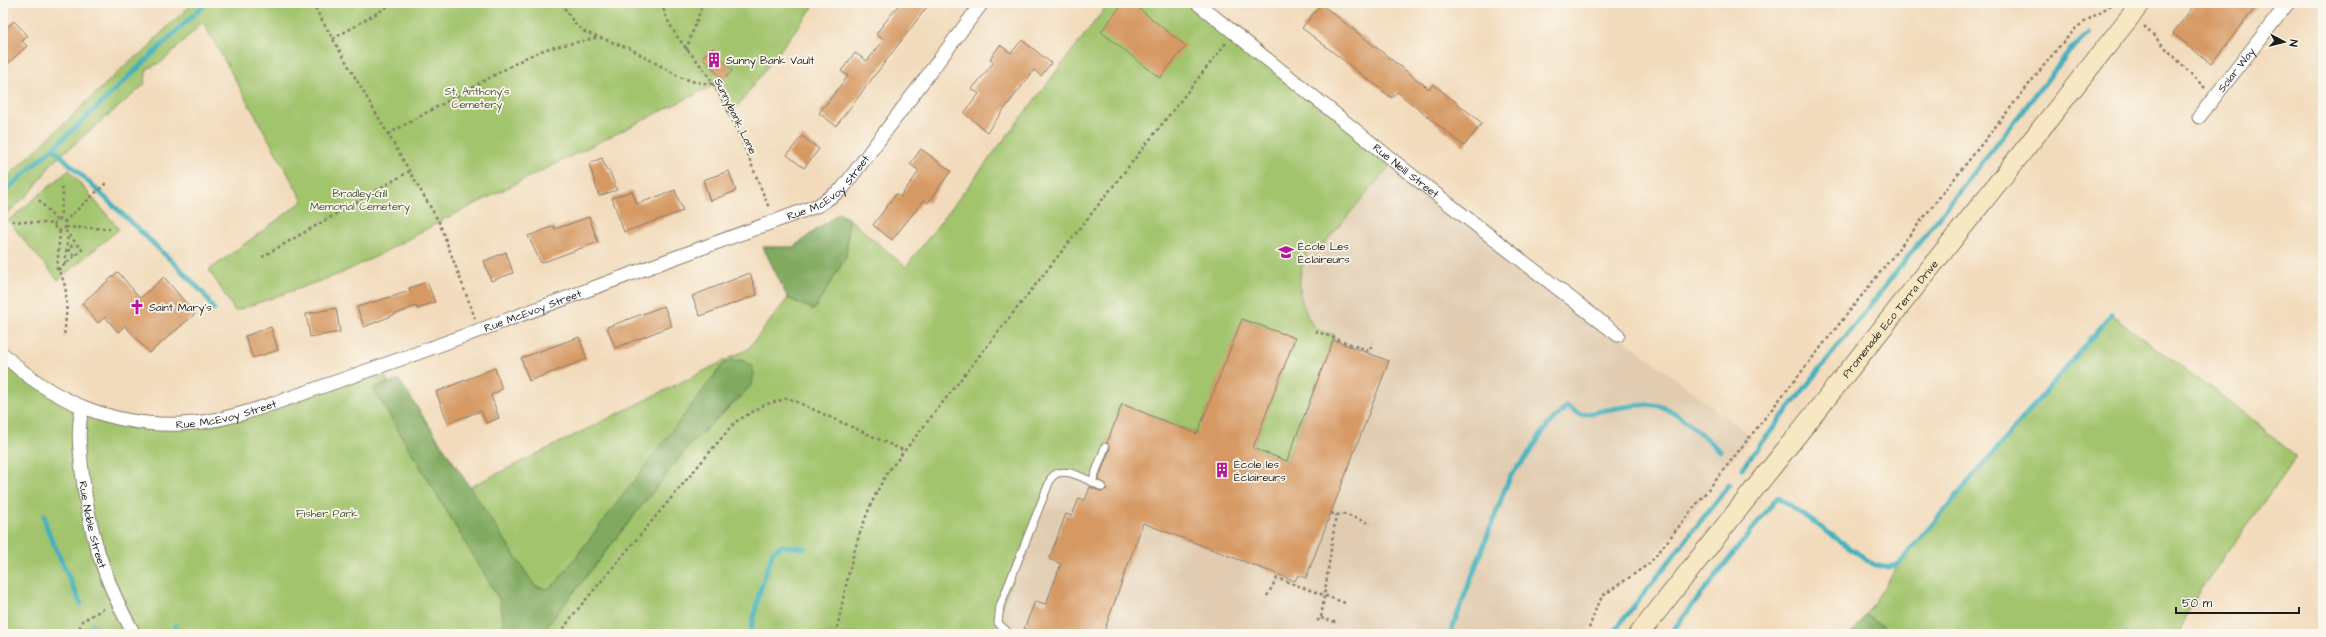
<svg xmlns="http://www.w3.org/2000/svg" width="2326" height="637" font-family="'Architects Daughter',sans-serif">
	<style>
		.built { fill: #e1ccb1 }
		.green { fill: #a2c46d; stroke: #5f7044 }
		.forest { fill: #81aa60; stroke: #4e633e }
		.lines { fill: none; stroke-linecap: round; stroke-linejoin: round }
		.stream { stroke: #42b1bc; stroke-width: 5 }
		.building { fill: #d69964 }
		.lane-casing { stroke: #877c6c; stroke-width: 9 }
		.street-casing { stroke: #877c6c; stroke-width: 15 }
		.secondary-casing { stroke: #877c6c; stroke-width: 21 }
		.path { stroke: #877c6c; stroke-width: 2.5; stroke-dasharray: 3 3; stroke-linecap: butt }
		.lane { stroke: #fff; stroke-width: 7 }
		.street { stroke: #fff; stroke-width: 13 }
		.secondary { stroke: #f7e8c3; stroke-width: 19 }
		.labels { text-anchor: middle; stroke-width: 3.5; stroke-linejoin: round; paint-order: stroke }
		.poi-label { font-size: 11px; fill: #1c1c1c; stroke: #fbf7ec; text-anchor: start }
		.street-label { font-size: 11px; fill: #1c1c1c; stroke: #fbf7ec }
		.park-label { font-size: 11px; fill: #4b5738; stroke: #fbf7ec }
	</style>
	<rect width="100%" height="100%" fill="#fbf7ec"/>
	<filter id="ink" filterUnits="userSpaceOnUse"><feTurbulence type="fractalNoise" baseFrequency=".025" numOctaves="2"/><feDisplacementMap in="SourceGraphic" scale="8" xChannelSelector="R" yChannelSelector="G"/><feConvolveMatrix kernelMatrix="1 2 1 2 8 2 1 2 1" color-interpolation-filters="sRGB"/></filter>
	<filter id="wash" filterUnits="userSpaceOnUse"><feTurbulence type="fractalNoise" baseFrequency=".012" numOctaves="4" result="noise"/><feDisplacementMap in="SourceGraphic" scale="16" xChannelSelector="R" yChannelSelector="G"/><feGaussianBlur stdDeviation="0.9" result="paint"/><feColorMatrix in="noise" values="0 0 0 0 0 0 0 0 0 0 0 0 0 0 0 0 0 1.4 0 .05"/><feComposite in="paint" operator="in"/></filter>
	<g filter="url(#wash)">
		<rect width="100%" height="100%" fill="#f2dbbc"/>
		<!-- built -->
		<path class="built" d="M1234 32 1618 335 1751 436 1650 563 1604 595 1598 603 1587 634H836Z"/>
		<!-- green -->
		<path class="green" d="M193 3H816L730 116 714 85 439 222 379 255 340 274 235 311 209 270 303 201 203 22 163 61 147 69 144 85 52 163 31 192 3 217V181L133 58 146 51 156 38Z
			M1109 3H1197L1394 161 1318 251 1312 244C1299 266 1295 288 1306 312 1308 317 1312 326 1317 329 1322 332 1329 333 1335 335L1287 461 1253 448 1295 338 1243 319 1202 422 1204 436 1122 404 1092 482 1080 477 1054 474 997 617 1010 634H541L691 443 742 396 744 360 740 359 525 634H3V354L11 362 106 416 213 421 379 367 458 493 748 349 788 298 814 310 846 257 849 219 906 267Z
			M69 170 119 229 58 280 8 221Z
			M2111 315 2245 413 2296 457 2198 593 2178 634H1894L1866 615 1900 562Z"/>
		<!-- forest -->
		<path class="forest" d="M839 213 849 219 846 257 814 310 788 298 763 247H793Z
			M732 360C751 360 758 367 751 386L691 443 541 634H499L504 623 499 599 373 388 399 380 535 586 547 589 556 583 723 364Z
			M1866 615 1894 634H1851Z"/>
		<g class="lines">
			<!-- stream -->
			<path class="stream" d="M53 148 178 267 204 294 214 310
				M3 193 75 128 206 3
				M1742 468 2069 52 2089 33
				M44 515 47 529 81 604
				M92 625 97 634
				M175 626 180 634
				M750 634 759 594 773 551 782 546 805 548
				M1450 634 1510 476 1525 459 1547 426 1567 406 1581 415C1598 412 1644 401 1659 406 1682 413 1702 436 1720 451
				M1612 634 1729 485
				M1670 634 1778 497 1873 564C1884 568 1890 569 1900 562L2111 315"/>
		</g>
		<g id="blocks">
			<!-- building -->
			<path class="building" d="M900 3H930L836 126 819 113 848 76 841 71 855 53 867 61 884 40 876 34Z
				M1123 3H1132L1186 46 1160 78 1101 32Z
				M2196 3H2259L2211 64 2173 33Z
				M1321 4 1429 89 1433 84 1482 123 1464 146 1397 92 1392 98 1302 28Z
				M14 21 28 36 22 41 27 46 3 68V31Z
				M1022 40 1051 63 1041 76 1034 70 987 132 964 113 979 94 972 89 994 62 990 59 1000 45 1011 53Z
				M713 48 732 71 723 80 702 57Z
				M802 136 819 149 804 168 787 155Z
				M921 149 951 171 928 203 924 200 892 240 873 225 896 194 900 197 919 171 910 164Z
				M602 158 607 171 609 170 617 190 599 196 589 163Z
				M729 171 736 191 710 201 703 180Z
				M675 190 683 211 624 232 612 198 632 191 637 204Z
				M589 217 598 242 541 263 528 236 554 226 555 229Z
				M506 252 513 273 491 281 484 261Z
				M118 272 140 298 164 277 195 314 149 353 125 326 118 332 105 317 98 323 82 303Z
				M750 273 757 295 700 316 692 296Z
				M427 282 435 302 417 309 416 306 364 327 357 307 410 291 409 288Z
				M664 306 672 326 615 348 607 327Z
				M336 308 340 332 310 337 306 314Z
				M1242 319 1295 338 1253 448 1287 461 1333 340 1389 361 1306 578 1298 575 1295 581 1143 523 1103 634H1037L1024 629 1035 601 1046 604 1061 564 1049 559 1066 514 1072 516 1079 498 1085 500 1090 487 1102 492 1107 489 1106 484 1098 480 1110 449 1107 443 1122 404 1197 434Z
				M271 327 278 350 253 358 245 336Z
				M579 337 587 359 529 381 521 358Z
				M495 368 502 389 491 395 499 418 486 423 481 411 448 423 436 392Z"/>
		</g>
	</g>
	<g filter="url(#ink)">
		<use href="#blocks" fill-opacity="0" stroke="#877c6c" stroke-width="1"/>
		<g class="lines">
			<defs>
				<path id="lane" d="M1092 482 1105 447
					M1010 634 998 623 1000 606 1051 478C1063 463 1088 481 1102 487"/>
				<g id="street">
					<path id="s1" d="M1197 3 1405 170 1618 335"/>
					<path id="s2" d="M2199 117 2288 3"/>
					<path id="s3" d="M3 354C51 401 114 427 181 424 225 422 263 407 304 393 341 380 378 367 415 354 550 304 684 254 819 205L842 189 982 3"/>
					<path id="s4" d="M82 408C77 432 80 448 82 472 89 532 104 581 134 634"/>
				</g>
				<g id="secondary">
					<path id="s5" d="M1639 634 2141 3"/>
				</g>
			</defs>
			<!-- lane casing -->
			<use href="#lane" class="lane-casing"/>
			<!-- street casing -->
			<use href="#street" class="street-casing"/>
			<!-- secondary casing -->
			<use href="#secondary" class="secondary-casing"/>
			<!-- path -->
			<path class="path" d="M312 3 439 222 475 318
				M561 3 575 24 585 32 631 49 680 77 695 82 714 84
				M662 3C670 39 697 55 714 85 737 124 752 167 769 208
				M2144 26 2205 88
				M333 39 394 3
				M686 50 703 3
				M388 134 527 57 546 49 596 38
				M39 200 57 221
				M54.5 225a5.5 5.5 0 1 1 11 0a5.5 5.5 0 1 1-11 0Z
				M60 220 63 194 61 184
				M12 221 55 224
				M64 222 106 183
				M66 227 110 229
				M60 231 57 269C71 286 66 316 64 337
				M74 256 68 249 75 243
				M262 257 410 171
				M65 264 68 235
				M58 270 82 250 64 229
				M1315 331 1369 351 1373 343
				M1331 513 1336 515 1344 514 1371 524
				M1267 596 1277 578 1345 603
				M1321 618 1338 623
				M1317 621 1321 618 1336 515
				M82 634 80 626 82 621 105 608
				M560 634 573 615 735 422 764 405 788 398 905 451
				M836 634C848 574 856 527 887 473L1226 43
				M1587 634 1598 603 1604 595 1650 563 2057 49 2077 27 2114 3"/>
			<!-- lane -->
			<use href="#lane" class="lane"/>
			<!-- street -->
			<use href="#street" class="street"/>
			<!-- secondary -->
			<use href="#secondary" class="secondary"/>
		</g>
	</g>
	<!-- icons -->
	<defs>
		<symbol id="building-bare" viewBox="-9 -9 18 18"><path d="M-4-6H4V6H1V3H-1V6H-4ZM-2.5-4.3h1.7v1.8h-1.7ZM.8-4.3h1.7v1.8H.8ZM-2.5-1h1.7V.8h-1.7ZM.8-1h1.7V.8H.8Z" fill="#b5179e" stroke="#fbf7ec" stroke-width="2.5" paint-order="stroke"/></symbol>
		<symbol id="school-bare" viewBox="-9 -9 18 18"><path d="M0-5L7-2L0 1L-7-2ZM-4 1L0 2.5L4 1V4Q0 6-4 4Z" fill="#b5179e" stroke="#fbf7ec" stroke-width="2.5" paint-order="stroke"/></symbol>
		<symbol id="church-bare" viewBox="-9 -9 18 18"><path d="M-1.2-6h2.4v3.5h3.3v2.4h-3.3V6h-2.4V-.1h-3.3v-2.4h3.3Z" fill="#b5179e" stroke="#fbf7ec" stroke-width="2.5" paint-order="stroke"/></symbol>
	</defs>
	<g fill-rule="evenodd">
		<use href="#building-bare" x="703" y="49" width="22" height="22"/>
		<use href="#school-bare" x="1275" y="241" width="22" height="22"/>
		<use href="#church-bare" x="126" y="296" width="22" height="22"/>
		<use href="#building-bare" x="1211" y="459" width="22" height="22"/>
	</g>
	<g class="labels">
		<!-- poi labels -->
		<g class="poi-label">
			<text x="726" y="64">Sunny Bank Vault</text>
			<text x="1298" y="250">École Les<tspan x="1298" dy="13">Éclaireurs</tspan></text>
			<text x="149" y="311">Saint Mary's</text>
			<text x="1234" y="468">École les<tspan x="1234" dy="13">Éclaireurs</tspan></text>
		</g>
		<!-- street labels -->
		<g class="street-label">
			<text dy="4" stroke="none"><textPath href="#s2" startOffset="60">Solar Way</textPath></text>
			<text transform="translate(736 116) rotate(64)" y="4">Sunnybank Lane</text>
			<text dy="4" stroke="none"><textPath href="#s1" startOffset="268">Rue Neill Street</textPath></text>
			<text dy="4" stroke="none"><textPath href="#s3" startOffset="890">Rue McEvoy Street</textPath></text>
			<text dy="4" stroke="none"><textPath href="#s3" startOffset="567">Rue McEvoy Street</textPath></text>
			<text dy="4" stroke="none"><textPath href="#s5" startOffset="403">Promenade Eco Terra Drive</textPath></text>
			<text dy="4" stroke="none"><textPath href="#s3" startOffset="243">Rue McEvoy Street</textPath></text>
			<text dy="4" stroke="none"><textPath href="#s4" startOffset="118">Rue Noble Street</textPath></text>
		</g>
		<!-- park labels -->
		<g class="park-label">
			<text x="477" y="95">St. Anthony’s<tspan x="477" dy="13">Cemetery</tspan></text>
			<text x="360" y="197">Bradley-Gill<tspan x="360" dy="13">Memorial Cemetery</tspan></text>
			<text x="327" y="517">Fisher Park</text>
		</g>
	</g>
	<!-- margin -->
	<rect width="2326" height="637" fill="none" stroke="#fbf7ec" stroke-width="16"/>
	<!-- north arrow -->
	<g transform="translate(2284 42) rotate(97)" stroke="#fbf7ec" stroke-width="3" paint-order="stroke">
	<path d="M0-3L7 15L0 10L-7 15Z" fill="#1c1c1c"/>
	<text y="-6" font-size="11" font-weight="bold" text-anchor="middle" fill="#1c1c1c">N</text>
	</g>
	<!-- scale -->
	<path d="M2176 607v6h123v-6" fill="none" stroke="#1c1c1c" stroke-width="2"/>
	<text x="2182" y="607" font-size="12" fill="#1c1c1c" stroke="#fbf7ec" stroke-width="3" paint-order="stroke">50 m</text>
</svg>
